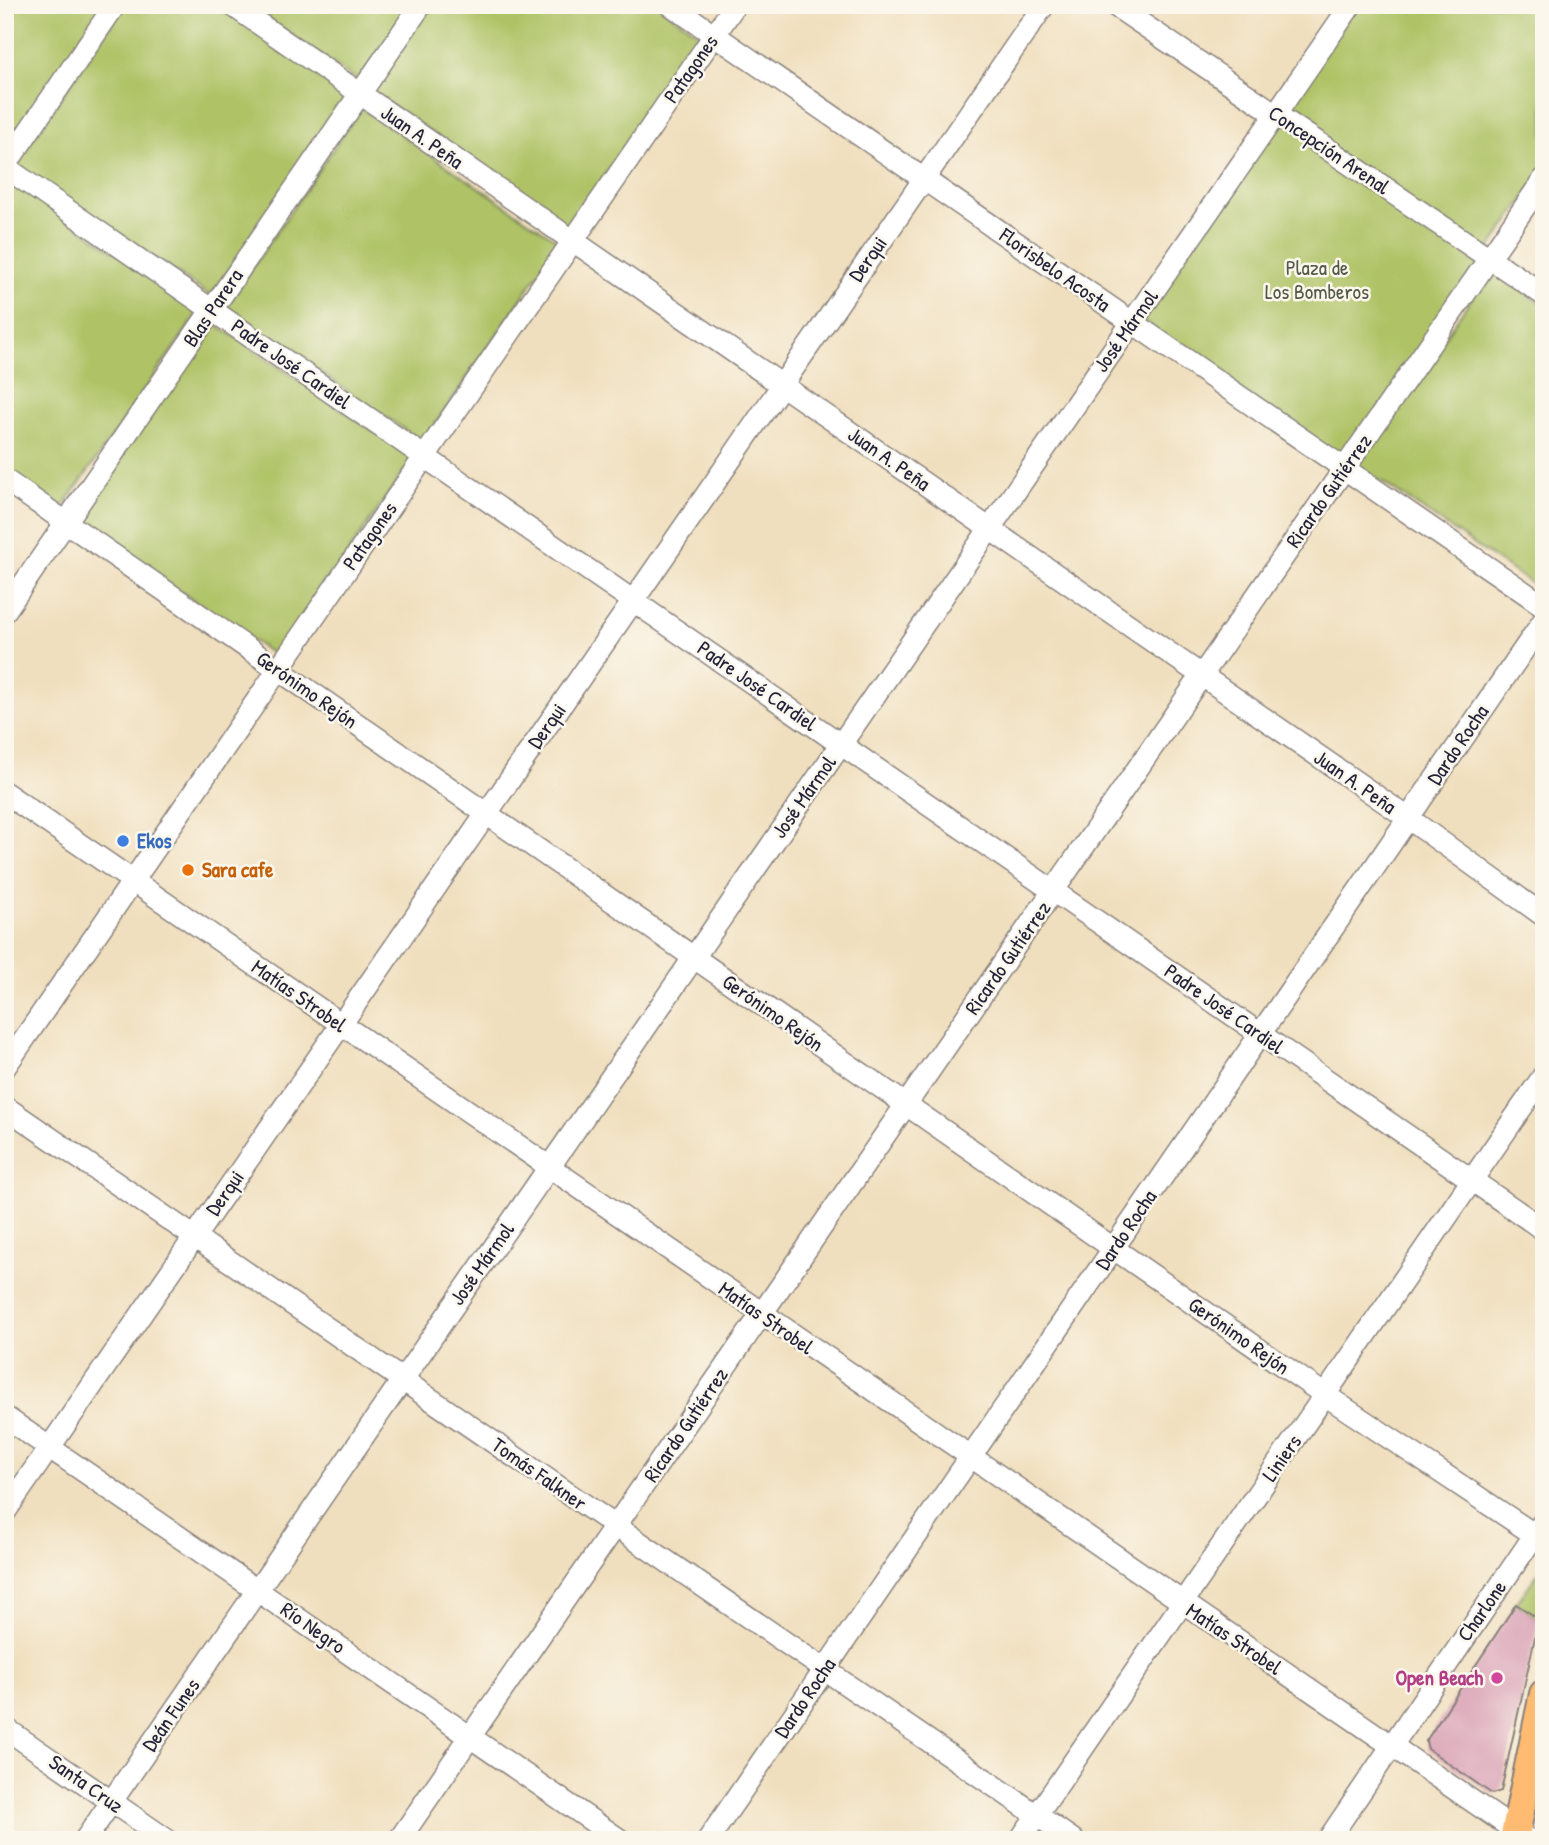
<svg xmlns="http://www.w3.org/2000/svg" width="1549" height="1845" font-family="'Patrick Hand',sans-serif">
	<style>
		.green { fill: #afc366; stroke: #687250; stroke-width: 2 }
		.building { fill: #d89eb4 }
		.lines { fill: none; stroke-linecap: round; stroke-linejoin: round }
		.minor-casing { stroke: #89807c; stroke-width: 24 }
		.major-casing { stroke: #89807c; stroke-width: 32 }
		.minor { stroke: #fff; stroke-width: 21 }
		.major { stroke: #ffbb71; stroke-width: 28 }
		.shop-dot { fill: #3f7fe0; stroke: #fbf7ec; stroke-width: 2.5 }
		.food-dot { fill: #e8710a; stroke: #fbf7ec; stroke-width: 2.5 }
		.hotel-dot { fill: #d1479c; stroke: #fbf7ec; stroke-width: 2.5 }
		.labels { text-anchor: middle; stroke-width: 5; stroke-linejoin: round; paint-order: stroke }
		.street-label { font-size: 21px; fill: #22223b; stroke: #fbf7ec }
		.park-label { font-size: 21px; fill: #535a4a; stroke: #fbf7ec }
		.shop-label { font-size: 21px; font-weight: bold; fill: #366cbe; stroke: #fbf7ec; text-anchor: start }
		.food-label { font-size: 21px; font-weight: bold; fill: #c56008; stroke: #fbf7ec; text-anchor: start }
		.hotel-label { font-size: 21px; font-weight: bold; fill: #b23c85; stroke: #fbf7ec; text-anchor: end }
	</style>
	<rect width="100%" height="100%" fill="#fbf7ec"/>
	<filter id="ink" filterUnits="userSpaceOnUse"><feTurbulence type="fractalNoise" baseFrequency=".0143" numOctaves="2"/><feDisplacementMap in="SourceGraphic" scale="14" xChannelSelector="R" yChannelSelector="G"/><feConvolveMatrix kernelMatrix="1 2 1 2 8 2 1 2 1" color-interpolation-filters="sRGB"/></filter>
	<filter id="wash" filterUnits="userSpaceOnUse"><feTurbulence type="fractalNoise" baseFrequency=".00686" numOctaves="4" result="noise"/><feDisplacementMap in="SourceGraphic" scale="28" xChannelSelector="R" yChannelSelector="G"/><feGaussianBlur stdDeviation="1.57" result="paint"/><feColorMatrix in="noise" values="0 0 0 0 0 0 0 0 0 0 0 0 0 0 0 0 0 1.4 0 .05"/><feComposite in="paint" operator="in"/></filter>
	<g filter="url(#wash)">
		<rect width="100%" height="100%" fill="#f0dfbe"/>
		<!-- green -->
		<path class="green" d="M5 5H104L5 148Z
			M124 5H219L349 94 211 296 16 164Z
			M247 5H410L358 81Z
			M431 5H657L701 35 570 227 372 92Z
			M1356 5H1544V170L1342 464 1139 318Z
			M361 108 560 242 423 442 225 308Z
			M7 178 200 310 63 507 5 468Z
			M1491 270 1544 306V592L1357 465Z
			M214 323 413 458 277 657 77 521Z
			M1538 1573 1544 1576 1539 1619 1516 1604Z
			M1544 1740C1544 1758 1549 1807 1535 1819L1536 1815 1528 1814Z"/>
		<g id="blocks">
			<!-- building -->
			<path class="building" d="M1516 1604 1539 1619 1501 1791 1492 1794 1428 1749 1426 1741Z"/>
		</g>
	</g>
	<g filter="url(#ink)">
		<use href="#blocks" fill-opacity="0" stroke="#89807c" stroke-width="2"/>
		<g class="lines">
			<defs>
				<path id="minor" d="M232 5 1408 818 1544 916
					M671 5 1544 606
					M1114 5 1544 295
					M5 166 115 5
					M5 167 1544 1230
					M5 480 1325 1395 1544 1541
					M5 611 421 5
					M5 793 1529 1840
					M5 1067 735 5
					M5 1107 1073 1840
					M5 1417 620 1840
					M5 1512 1044 5
					M5 1728 167 1840
					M85 1840 1351 5
					M399 1840 1544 179
					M708 1840 1544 620
					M1020 1840 1544 1075
					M1328 1840 1544 1521"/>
				<path id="major" d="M1514 1840 1544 1694"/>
			</defs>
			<!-- minor casing -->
			<use href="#minor" class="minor-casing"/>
			<!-- major casing -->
			<use href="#major" class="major-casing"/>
			<!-- minor -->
			<use href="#minor" class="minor"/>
			<!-- major -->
			<use href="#major" class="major"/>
		</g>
	</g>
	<!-- markers -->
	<circle class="shop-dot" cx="123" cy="841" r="7"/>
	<circle class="food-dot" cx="188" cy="870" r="7"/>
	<circle class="hotel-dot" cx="1497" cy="1678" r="7"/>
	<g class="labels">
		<!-- street labels -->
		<g class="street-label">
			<text transform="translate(691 69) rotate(-55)" y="7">Patagones</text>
			<text transform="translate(422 137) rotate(35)" y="7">Juan A. Peña</text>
			<text transform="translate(1329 150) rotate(34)" y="7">Concepción Arenal</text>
			<text transform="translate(868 259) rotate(-55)" y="7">Derqui</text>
			<text transform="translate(1055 270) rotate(35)" y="7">Florisbelo Acosta</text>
			<text transform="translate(213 308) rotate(-56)" y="7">Blas Parera</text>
			<text transform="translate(1126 331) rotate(-55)" y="7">José Mármol</text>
			<text transform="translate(291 364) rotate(35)" y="7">Padre José Cardiel</text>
			<text transform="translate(889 459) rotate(35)" y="7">Juan A. Peña</text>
			<text transform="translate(1329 491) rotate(-55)" y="7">Ricardo Gutiérrez</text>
			<text transform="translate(370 536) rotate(-55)" y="7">Patagones</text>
			<text transform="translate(757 686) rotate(35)" y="7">Padre José Cardiel</text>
			<text transform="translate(307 690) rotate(35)" y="7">Gerónimo Rejón</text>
			<text transform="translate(547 726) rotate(-55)" y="7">Derqui</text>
			<text transform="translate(1458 745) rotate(-56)" y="7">Dardo Rocha</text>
			<text transform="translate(1355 782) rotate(35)" y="7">Juan A. Peña</text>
			<text transform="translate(804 797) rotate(-55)" y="7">José Mármol</text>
			<text transform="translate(1008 958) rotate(-55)" y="7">Ricardo Gutiérrez</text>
			<text transform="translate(299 996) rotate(35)" y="7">Matías Strobel</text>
			<text transform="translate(1224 1009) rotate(35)" y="7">Padre José Cardiel</text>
			<text transform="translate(773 1013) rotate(35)" y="7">Gerónimo Rejón</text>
			<text transform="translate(225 1193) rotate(-55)" y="7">Derqui</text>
			<text transform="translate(1126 1230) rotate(-56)" y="7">Dardo Rocha</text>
			<text transform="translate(482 1264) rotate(-55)" y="7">José Mármol</text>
			<text transform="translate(766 1318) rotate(35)" y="7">Matías Strobel</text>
			<text transform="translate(1239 1336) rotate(35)" y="7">Gerónimo Rejón</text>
			<text transform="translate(686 1425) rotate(-56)" y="7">Ricardo Gutiérrez</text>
			<text transform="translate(1282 1458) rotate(-55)" y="7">Liniers</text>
			<text transform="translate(539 1474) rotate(35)" y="7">Tomás Falkner</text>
			<text transform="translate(1482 1611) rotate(-55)" y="7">Charlone</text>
			<text transform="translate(313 1628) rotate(35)" y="7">Río Negro</text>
			<text transform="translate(1234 1639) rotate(34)" y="7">Matías Strobel</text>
			<text transform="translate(805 1698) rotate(-56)" y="7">Dardo Rocha</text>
			<text transform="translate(171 1715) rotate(-55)" y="7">Deán Funes</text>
			<text transform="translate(86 1784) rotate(35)" y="7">Santa Cruz</text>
		</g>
		<!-- park labels -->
		<g class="park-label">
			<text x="1317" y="275">Plaza de<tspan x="1317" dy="24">Los Bomberos</tspan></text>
		</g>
		<!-- shop labels -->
		<g class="shop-label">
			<text x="137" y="848">Ekos</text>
		</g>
		<!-- food labels -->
		<g class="food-label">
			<text x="202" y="877">Sara cafe</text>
		</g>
		<!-- hotel labels -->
		<g class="hotel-label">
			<text x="1483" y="1685">Open Beach</text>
		</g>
	</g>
	<!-- margin -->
	<rect width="1549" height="1845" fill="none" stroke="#fbf7ec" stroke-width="28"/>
</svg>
